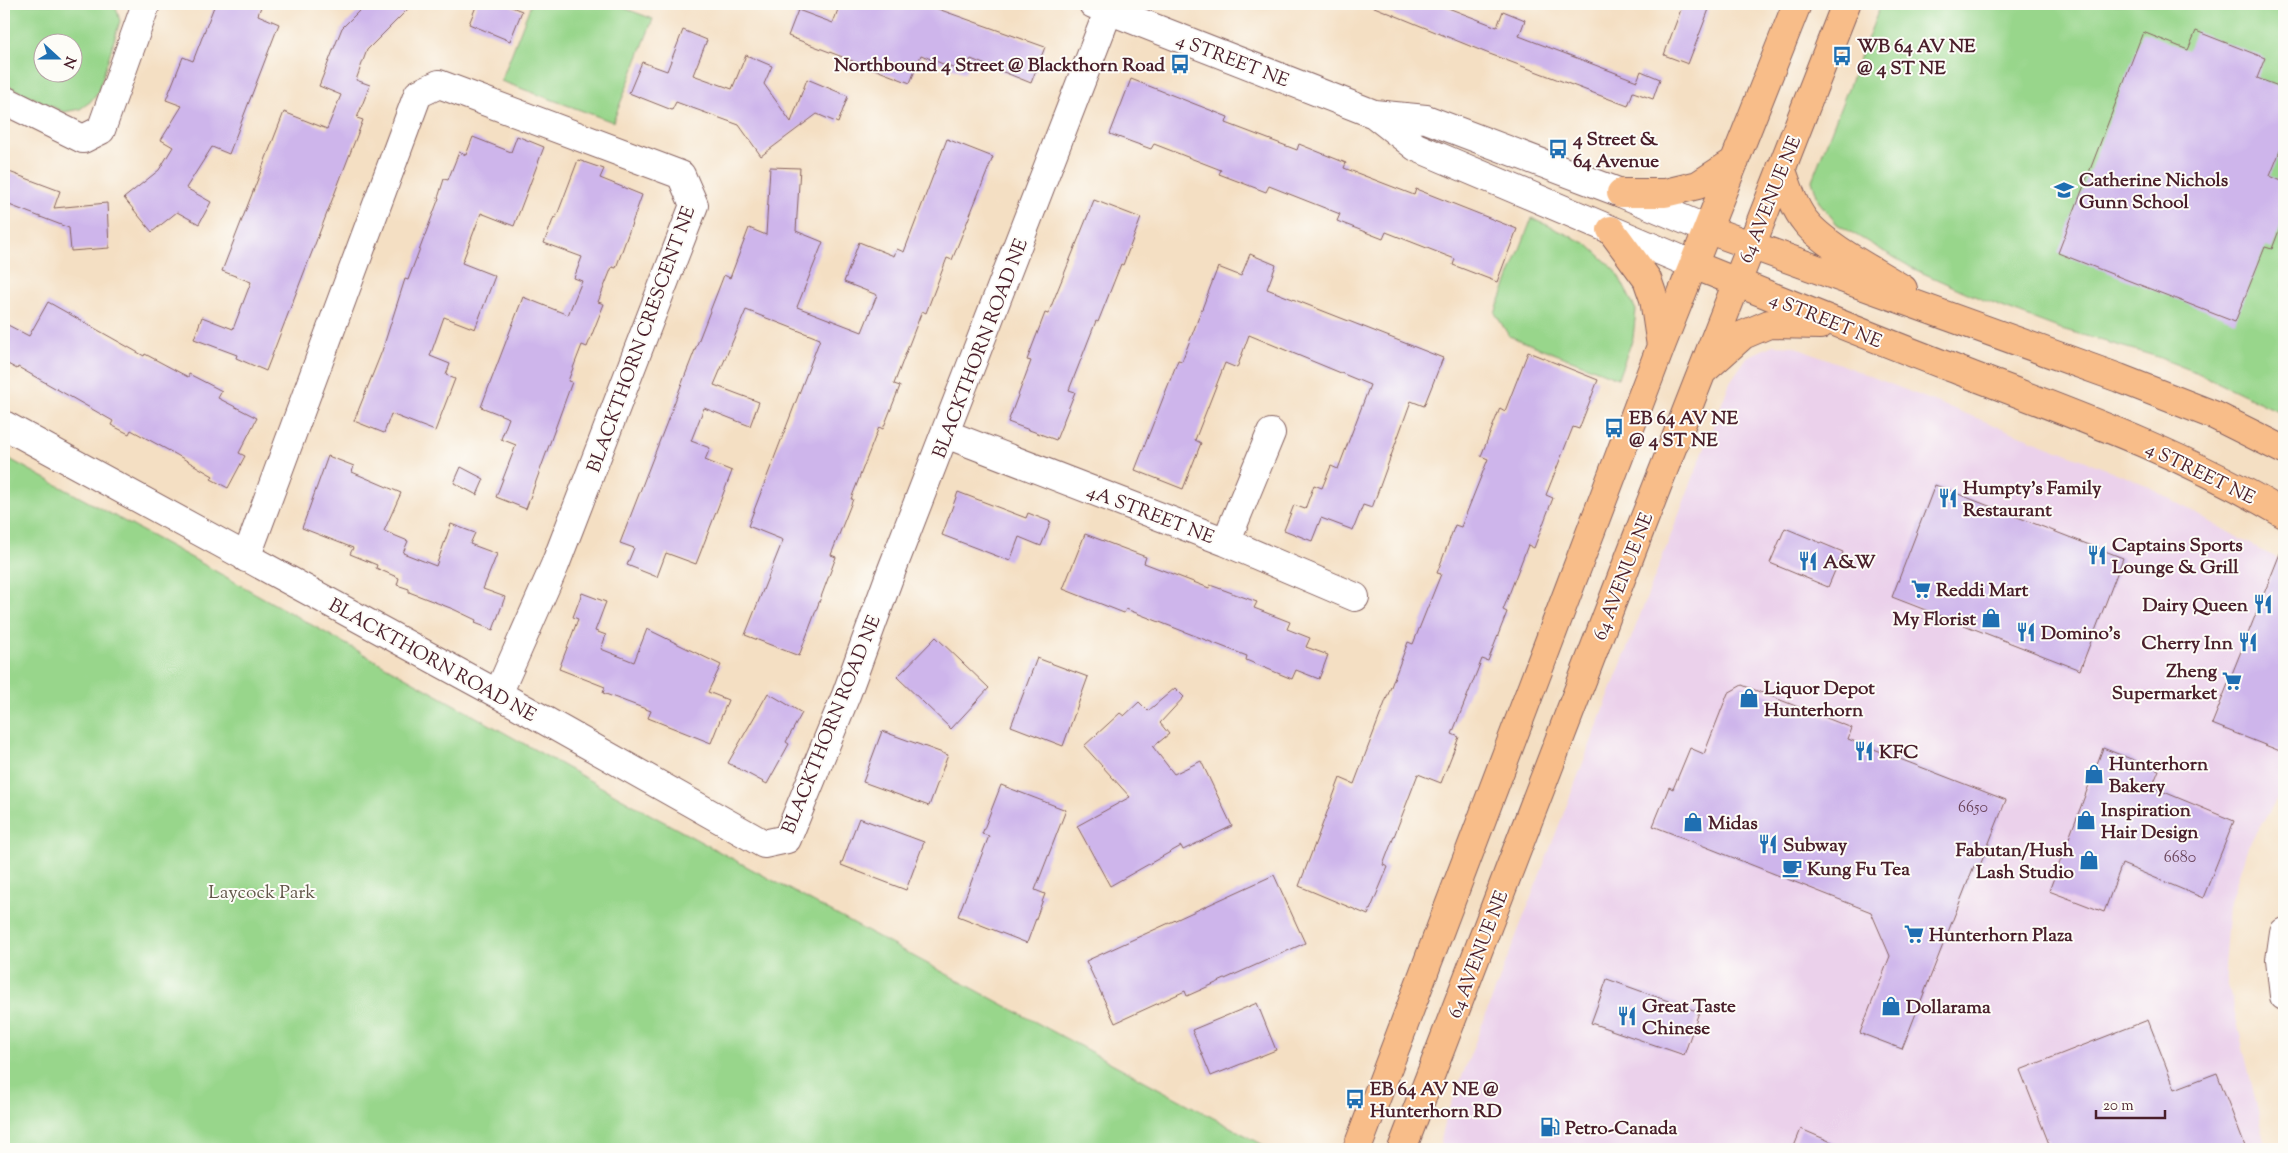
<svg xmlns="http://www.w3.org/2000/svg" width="2288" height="1153" font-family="'Sorts Mill Goudy',serif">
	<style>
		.built { fill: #ebd1eb }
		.green { fill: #98d68b; stroke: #717a5b; fill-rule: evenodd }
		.building { fill: #ceb5eb }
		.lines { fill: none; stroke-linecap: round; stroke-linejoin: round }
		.minor-casing { stroke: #866260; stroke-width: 30 }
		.major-casing { stroke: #866260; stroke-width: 30 }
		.minor { stroke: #fff; stroke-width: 28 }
		.major { stroke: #f8bd89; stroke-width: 28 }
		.labels { text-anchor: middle; stroke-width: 4; stroke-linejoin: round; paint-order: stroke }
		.number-label { font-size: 16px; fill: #6b445b }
		.poi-label { font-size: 19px; font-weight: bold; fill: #4a1f2b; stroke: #fdfcf7; text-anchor: start }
		.street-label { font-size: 19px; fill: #4a1f2b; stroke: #fdfcf7 }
		.park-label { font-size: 19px; fill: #615648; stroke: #fdfcf7 }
	</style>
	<rect width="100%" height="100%" fill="#fdfcf7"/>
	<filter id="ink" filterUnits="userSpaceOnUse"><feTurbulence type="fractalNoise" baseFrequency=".02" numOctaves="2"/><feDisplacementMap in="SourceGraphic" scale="10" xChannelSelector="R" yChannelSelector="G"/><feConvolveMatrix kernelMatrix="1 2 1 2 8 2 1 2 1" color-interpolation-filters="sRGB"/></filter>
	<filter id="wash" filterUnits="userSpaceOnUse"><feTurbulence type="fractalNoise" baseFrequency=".0096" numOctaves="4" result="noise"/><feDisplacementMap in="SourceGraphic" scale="20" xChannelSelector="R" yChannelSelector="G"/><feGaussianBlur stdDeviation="1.12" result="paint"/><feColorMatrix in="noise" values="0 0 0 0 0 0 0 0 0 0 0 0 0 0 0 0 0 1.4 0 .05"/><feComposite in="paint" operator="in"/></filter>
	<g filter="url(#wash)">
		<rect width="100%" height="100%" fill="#f4dfc3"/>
		<!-- built -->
		<path class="built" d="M1773 345 1794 346 2144 484 2260 550 2284 561V788L2248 846 2229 905 2224 967 2267 1149H1443L1441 1142 1444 1123 1730 382 1747 357Z"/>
		<!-- green -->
		<path class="green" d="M4 4H115L120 21 98 92 90 102 80 109 64 112 4 84ZM42 42H72V72H42Z
			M531 4H613L653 19 613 122 501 81Z
			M1881 4H2284V414L2198 373 2155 356 2058 328 1981 299 1914 269 1837 224 1819 202 1812 180Z
			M1532 218 1587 244 1616 271 1636 310 1633 338 1618 378 1509 336 1495 313Z
			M4 456 201 563 655 817 1271 1149H4Z"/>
		<g id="blocks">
			<!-- building -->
			<path class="building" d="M215 4H262L258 15 279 24 229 154 212 147 186 188 211 202 199 224 177 212 152 232 124 198 159 170 173 147 161 140 182 106 166 100 183 57 193 61Z
				M366 4H413L367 50 356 80 370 85 357 118 363 120 266 371 236 358 237 355 194 339 202 317 233 329 251 282 222 271 284 112 327 129 341 95 319 86 342 28Z
				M477 4H504L522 11 510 41 469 24Z
				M840 4H924L1045 47 1031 83 971 59 965 73 921 55 910 83 788 36 798 10 833 23Z
				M1367 4H1438L1497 27 1503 11 1525 20 1519 36 1637 81 1641 71 1660 79 1653 99 1633 92 1628 106 1487 53Z
				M1683 4H1711L1688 64 1664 55Z
				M683 30 707 40 693 75 732 89 746 55 772 66 764 84 791 122 807 79 848 96 838 123 817 114 761 156 739 125 676 102 672 110 629 93 642 62 667 71Z
				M2196 31 2265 58 2257 78 2284 88V141L2270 176 2284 182V217L2272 249 2265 247 2235 322 2058 253 2143 32 2188 50Z
				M1131 79 1228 117 1226 123 1297 150 1299 144 1346 163 1344 168 1414 195 1416 189 1517 229 1497 282 1453 265 1455 259 1386 232 1383 239 1337 221 1340 214 1269 186 1266 192 1219 174 1221 170 1154 144 1151 149 1110 134Z
				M517 136 544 147 514 226 481 213 462 263 495 276 475 329 444 317 430 356 450 364 446 375 455 379 435 431 391 414 384 433 354 421 382 351 405 279 408 280 439 198H438L444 179 448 180 459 152 466 155 473 137 511 152Z
				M947 139 993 157 952 260 947 258 926 313 922 311 894 384 900 386 883 429 879 427 851 499H853L831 555 836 557 799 656 745 635 783 540 748 526 820 339 746 310 714 385 759 402 750 426 704 408 691 441 710 448 705 460 732 471 696 564 666 553 657 577 627 565 634 548 620 543 724 275 730 278 749 228 766 235 770 167 800 168 796 231 823 242 797 307 862 332 877 295 844 282 859 242 894 256 897 249 904 252Z
				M578 160 604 169 600 178 642 195 616 268 612 267 598 302 604 304 587 347 582 345 568 381 572 382 526 509 496 497 516 445 501 439 509 418 481 407 523 297 568 315 582 281 574 278 582 257 544 243 554 217 556 218Z
				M4 170 60 191 54 208 107 203 109 248 71 251 69 228 4 203Z
				M1094 200 1141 218 1123 265 1121 264 1098 322 1096 321 1069 390 1075 392 1056 440 1008 422 1031 361 1027 360 1045 313 1048 314Z
				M1250 254 1276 265 1267 289 1443 358 1424 406 1411 401 1372 508 1363 505 1353 530 1321 518 1312 541 1284 530 1294 505 1305 509 1314 485 1322 488 1331 466 1338 469 1370 385 1249 335 1237 368 1225 363 1195 440 1201 443 1183 489 1135 470 1178 360 1182 361 1218 267 1241 276Z
				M48 302 144 356 145 354 188 377 189 374 222 391 218 398 257 418 239 453 245 456 228 488 211 479 213 476 177 455 131 430 129 434 111 425 113 421 18 367 17 369 4 362V323L29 336Z
				M1528 352 1598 380 1579 429 1573 427 1546 495 1553 498 1534 548 1528 545 1503 610 1507 612 1488 661 1482 659 1452 734 1459 737 1441 783 1418 774 1383 865 1388 867 1368 915 1299 886 1340 778 1354 784 1408 642 1413 644 1441 574 1437 573 1455 525 1461 527 1488 459 1481 456 1500 408 1505 411Z
				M328 456 354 466 352 472 401 493 384 531 408 541 403 553 436 566 451 524 475 533 470 544 497 554 483 589 505 597 493 630 475 623 476 620 453 609 409 592V589L397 585 399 578 376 568 377 565 350 554 353 548 302 528Z
				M461 467 484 479 477 495 454 483Z
				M1935 485 2123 558 2080 670 1892 597Z
				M958 492 1026 518 1028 513 1051 522 1041 546 1019 537 1010 561 942 535Z
				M1785 528 1843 552 1828 587 1770 563Z
				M1085 534 1146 557 1144 563 1209 588 1210 585 1257 602 1254 608 1290 622 1287 629 1310 638 1306 647 1328 655 1319 679 1296 670 1292 679 1246 660 1247 656 1126 609 1124 613 1063 589Z
				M2283 546 2284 741 2280 751 2212 724Z
				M582 593 606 602 595 631 606 635 601 649 634 662 647 629 721 665 708 692 728 700 711 743 648 718 651 711 603 693 605 687 559 669 578 619 573 617Z
				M936 637 989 688 951 729 897 677Z
				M1037 658 1088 677 1063 746 1011 726Z
				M1742 685 1852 728 1848 739 2006 800 1979 868 1974 866 1902 1049 1860 1033 1890 956 1871 912 1653 826 1669 787 1673 789 1690 748 1704 754 1728 693Z
				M1175 688 1184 697 1160 723 1169 734 1153 747 1174 774 1201 761 1232 826 1183 850 1181 846 1110 886 1077 826 1130 797 1084 746 1120 713 1124 716 1139 702 1148 711Z
				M768 693 802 713 786 742 789 744 767 784 728 763Z
				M882 731 948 755 929 806 863 782Z
				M2103 748 2159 770 2152 787 2234 821 2203 898 2122 864 2104 912 2049 891Z
				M1001 785 1066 810 1035 890 1045 894 1027 943 958 916 989 836 982 834Z
				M859 818 924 842 906 890 841 865Z
				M1274 875 1305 943 1187 996 1185 991 1115 1023 1086 961Z
				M1607 979 1699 1012 1684 1055 1591 1023Z
				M1257 1003 1276 1050 1211 1076 1192 1030Z
				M2148 1020 2175 1089 2217 1073 2246 1149H2051L2020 1070Z
				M1801 1129 1848 1149H1793Z"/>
		</g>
	</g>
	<g filter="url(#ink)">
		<use href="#blocks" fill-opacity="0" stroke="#866260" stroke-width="1"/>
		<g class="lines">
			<defs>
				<path id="minor" d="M1093 4 1374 114 1426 119 1621 193 1709 230
					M4 100 83 139 101 130 146 4
					M1374 114 1416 147 1694 265
					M4 425 498 694 764 844 787 839 846 695 891 572 1111 4
					M946 434 1226 542 1355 597
					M1226 542 1271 433
					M246 558 418 94 439 84 681 175 694 205 555 565 498 694
					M2284 932 2280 960 2284 996"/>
				<path id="major" d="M1781 168C1788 186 1793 206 1805 221 1823 245 1876 272 1903 289
					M1621 193H1665L1698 185 1735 161
					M1611 230 1647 279 1654 299 1661 346
					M1709 230 2119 378 2216 416 2284 450
					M1694 265C1781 300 1868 336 1955 369 2067 412 2181 452 2284 514
					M1704 370 1743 335 1769 324 1820 325
					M1357 1149 1661 346 1797 4
					M1402 1149 1636 540 1846 4"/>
			</defs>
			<!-- minor casing -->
			<use href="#minor" class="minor-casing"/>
			<!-- major casing -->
			<use href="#major" class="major-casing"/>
			<!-- minor -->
			<use href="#minor" class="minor"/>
			<!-- major -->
			<use href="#major" class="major"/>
		</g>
	</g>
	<!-- icons -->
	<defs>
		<symbol id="bus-bare" viewBox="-9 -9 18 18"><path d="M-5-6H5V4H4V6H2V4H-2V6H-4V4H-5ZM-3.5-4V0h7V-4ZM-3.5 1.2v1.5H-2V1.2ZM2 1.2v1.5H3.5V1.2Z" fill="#1f6fb2" stroke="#fdfcf7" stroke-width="2.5" paint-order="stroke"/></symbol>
		<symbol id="school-bare" viewBox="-9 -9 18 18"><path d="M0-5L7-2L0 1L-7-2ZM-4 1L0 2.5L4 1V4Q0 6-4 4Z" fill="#1f6fb2" stroke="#fdfcf7" stroke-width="2.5" paint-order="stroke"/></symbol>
		<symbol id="restaurant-bare" viewBox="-9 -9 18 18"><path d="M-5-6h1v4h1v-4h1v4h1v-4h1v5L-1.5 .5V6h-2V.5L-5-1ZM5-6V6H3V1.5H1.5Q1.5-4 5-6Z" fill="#1f6fb2" stroke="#fdfcf7" stroke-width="2.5" paint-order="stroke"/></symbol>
		<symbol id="supermarket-bare" viewBox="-9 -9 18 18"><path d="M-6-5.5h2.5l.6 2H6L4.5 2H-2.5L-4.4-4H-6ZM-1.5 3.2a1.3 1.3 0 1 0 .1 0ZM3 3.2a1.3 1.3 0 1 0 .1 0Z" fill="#1f6fb2" stroke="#fdfcf7" stroke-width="2.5" paint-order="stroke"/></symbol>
		<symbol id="shop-bare" viewBox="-9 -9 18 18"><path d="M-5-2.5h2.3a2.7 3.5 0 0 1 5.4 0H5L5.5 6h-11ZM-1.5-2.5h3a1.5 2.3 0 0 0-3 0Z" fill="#1f6fb2" stroke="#fdfcf7" stroke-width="2.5" paint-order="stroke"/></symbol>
		<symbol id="cafe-bare" viewBox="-9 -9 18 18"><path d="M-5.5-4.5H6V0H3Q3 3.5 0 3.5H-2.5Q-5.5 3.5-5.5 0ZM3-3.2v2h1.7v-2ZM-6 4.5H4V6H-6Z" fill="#1f6fb2" stroke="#fdfcf7" stroke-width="2.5" paint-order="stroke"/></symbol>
		<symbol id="fuel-bare" viewBox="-9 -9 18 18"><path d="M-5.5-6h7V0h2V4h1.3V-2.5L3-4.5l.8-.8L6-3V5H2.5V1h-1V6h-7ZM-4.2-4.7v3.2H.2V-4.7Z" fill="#1f6fb2" stroke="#fdfcf7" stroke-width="2.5" paint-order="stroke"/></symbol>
	</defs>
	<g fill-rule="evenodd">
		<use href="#bus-bare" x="1828" y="42" width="28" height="28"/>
		<use href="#bus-bare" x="1166" y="50" width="28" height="28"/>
		<use href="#bus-bare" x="1544" y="135" width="28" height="28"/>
		<use href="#school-bare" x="2050" y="176" width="28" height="28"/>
		<use href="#bus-bare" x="1600" y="414" width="28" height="28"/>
		<use href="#restaurant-bare" x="1934" y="484" width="28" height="28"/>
		<use href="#restaurant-bare" x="2083" y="541" width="28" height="28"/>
		<use href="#restaurant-bare" x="1794" y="547" width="28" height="28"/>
		<use href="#supermarket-bare" x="1907" y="575" width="28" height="28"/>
		<use href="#restaurant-bare" x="2249" y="590" width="28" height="28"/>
		<use href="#shop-bare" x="1977" y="604" width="28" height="28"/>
		<use href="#restaurant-bare" x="2012" y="618" width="28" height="28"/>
		<use href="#restaurant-bare" x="2234" y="628" width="28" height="28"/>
		<use href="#supermarket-bare" x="2218" y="667" width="28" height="28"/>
		<use href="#shop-bare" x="1735" y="684" width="28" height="28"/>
		<use href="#restaurant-bare" x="1850" y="737" width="28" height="28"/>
		<use href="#shop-bare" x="2080" y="760" width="28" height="28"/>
		<use href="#shop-bare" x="2072" y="806" width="28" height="28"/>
		<use href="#shop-bare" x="1679" y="808" width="28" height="28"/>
		<use href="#restaurant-bare" x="1754" y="830" width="28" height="28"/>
		<use href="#shop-bare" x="2075" y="846" width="28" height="28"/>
		<use href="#cafe-bare" x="1778" y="854" width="28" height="28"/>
		<use href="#supermarket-bare" x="1900" y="920" width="28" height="28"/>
		<use href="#shop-bare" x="1877" y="992" width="28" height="28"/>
		<use href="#restaurant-bare" x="1613" y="1002" width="28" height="28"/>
		<use href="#bus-bare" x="1341" y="1085" width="28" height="28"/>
		<use href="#fuel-bare" x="1536" y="1113" width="28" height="28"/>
	</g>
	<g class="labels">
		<!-- number labels -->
		<g class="number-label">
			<text x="1973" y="812">6650</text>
			<text x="2180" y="862">6680</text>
		</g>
		<!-- poi labels -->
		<g class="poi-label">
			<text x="1857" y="52">WB 64 AV NE<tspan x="1857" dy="22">@ 4 ST NE</tspan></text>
			<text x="1165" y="71" text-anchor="end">Northbound 4 Street @ Blackthorn Road</text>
			<text x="1573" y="145">4 Street &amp;<tspan x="1573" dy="22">64 Avenue</tspan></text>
			<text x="2079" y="186">Catherine Nichols<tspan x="2079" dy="22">Gunn School</tspan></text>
			<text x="1629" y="424">EB 64 AV NE<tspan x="1629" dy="22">@ 4 ST NE</tspan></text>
			<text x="1963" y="494">Humpty's Family<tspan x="1963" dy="22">Restaurant</tspan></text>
			<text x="2112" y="551">Captains Sports<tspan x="2112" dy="22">Lounge &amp; Grill</tspan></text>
			<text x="1823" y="568">A&amp;W</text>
			<text x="1936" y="596">Reddi Mart</text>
			<text x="2248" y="611" text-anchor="end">Dairy Queen</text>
			<text x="1976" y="625" text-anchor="end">My Florist</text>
			<text x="2041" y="639">Domino's</text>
			<text x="2233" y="649" text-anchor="end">Cherry Inn</text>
			<text x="2217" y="677" text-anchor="end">Zheng<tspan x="2217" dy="22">Supermarket</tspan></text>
			<text x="1764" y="694">Liquor Depot<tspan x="1764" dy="22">Hunterhorn</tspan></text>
			<text x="1879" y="758">KFC</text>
			<text x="2109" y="770">Hunterhorn<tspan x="2109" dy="22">Bakery</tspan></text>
			<text x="2101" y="816">Inspiration<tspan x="2101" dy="22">Hair Design</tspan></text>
			<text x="1708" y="829">Midas</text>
			<text x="1783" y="851">Subway</text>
			<text x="2074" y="856" text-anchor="end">Fabutan/Hush<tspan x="2074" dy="22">Lash Studio</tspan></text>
			<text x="1807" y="875">Kung Fu Tea</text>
			<text x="1929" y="941">Hunterhorn Plaza</text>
			<text x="1642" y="1012">Great Taste<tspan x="1642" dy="22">Chinese</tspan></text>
			<text x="1906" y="1013">Dollarama</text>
			<text x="1370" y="1095">EB 64 AV NE @<tspan x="1370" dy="22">Hunterhorn RD</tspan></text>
			<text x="1565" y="1134">Petro-Canada</text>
		</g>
		<!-- street labels -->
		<g class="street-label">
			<text transform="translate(1233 59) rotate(21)" y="7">4 STREET NE</text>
			<text transform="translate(1769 199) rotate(-68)" y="7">64 AVENUE NE</text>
			<text transform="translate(1826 319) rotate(22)" y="7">4 STREET NE</text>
			<text transform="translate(640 339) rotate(-70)" y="7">BLACKTHORN CRESCENT NE</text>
			<text transform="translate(979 348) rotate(-69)" y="7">BLACKTHORN ROAD NE</text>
			<text transform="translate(2201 472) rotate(26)" y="7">4 STREET NE</text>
			<text transform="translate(1151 513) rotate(21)" y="7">4A STREET NE</text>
			<text transform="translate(1622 576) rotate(-69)" y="7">64 AVENUE NE</text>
			<text transform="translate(433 659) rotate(29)" y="7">BLACKTHORN ROAD NE</text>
			<text transform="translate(830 724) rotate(-68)" y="7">BLACKTHORN ROAD NE</text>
			<text transform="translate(1477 954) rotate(-69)" y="7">64 AVENUE NE</text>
		</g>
		<!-- park labels -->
		<g class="park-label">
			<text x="262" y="898">Laycock Park</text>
		</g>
	</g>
	<!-- margin -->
	<rect width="2288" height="1153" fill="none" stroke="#fdfcf7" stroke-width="20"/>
	<!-- north arrow -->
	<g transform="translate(58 58) rotate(111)"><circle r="24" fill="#fdfcf7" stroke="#b5a4a5"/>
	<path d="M0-4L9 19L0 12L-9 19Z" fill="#1f6fb2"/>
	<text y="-8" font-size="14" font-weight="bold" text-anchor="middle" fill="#4a1f2b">N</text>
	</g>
	<!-- scale -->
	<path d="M2096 1110v8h69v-8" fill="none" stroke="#4a1f2b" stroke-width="2.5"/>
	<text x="2103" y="1110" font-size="15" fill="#4a1f2b" stroke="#fdfcf7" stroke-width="4" paint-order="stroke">20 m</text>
</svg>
